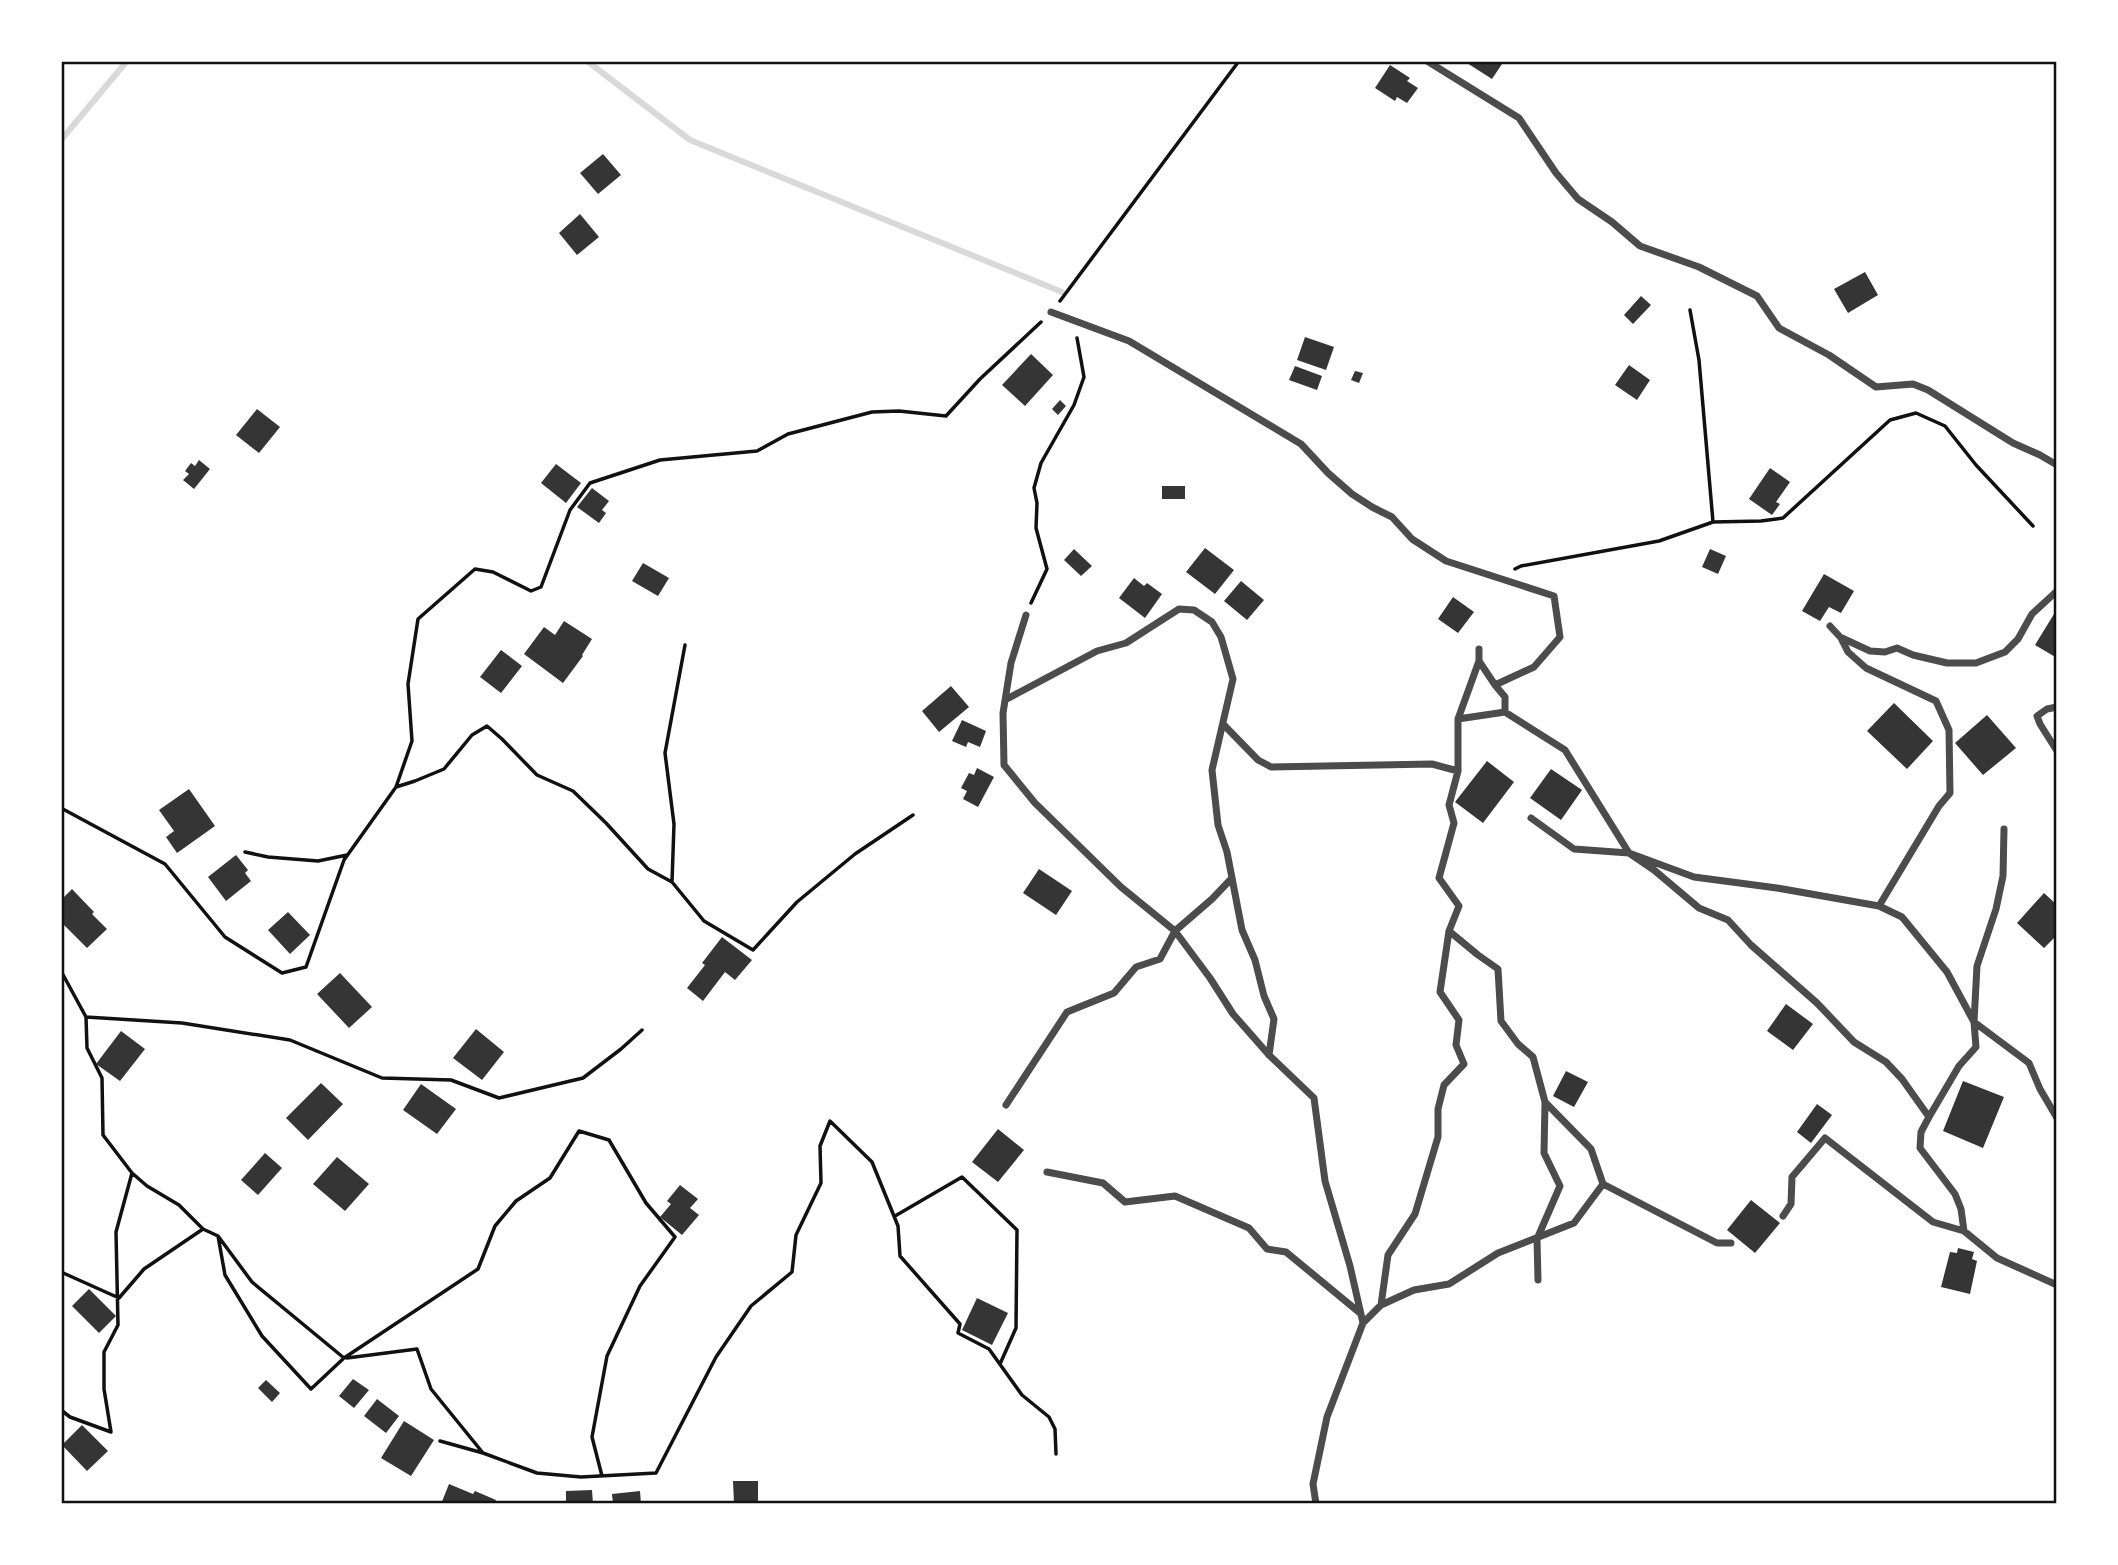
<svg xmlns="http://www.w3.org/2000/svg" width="2118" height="1565" font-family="'Archivo Narrow',sans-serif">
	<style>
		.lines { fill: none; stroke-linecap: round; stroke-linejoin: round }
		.stream { stroke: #d9d9d9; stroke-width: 6 }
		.building { fill: #353535 }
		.path { stroke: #111; stroke-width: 3.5 }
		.minor { stroke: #4c4c4c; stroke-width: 7 }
		.neatline { fill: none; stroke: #111; stroke-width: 2.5 }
	</style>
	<rect width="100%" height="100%" fill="#fff"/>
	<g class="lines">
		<!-- stream -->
		<path class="stream" d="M587 61 690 140 1062 292
			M61 140 127 61"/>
	</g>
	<!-- building -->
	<path class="building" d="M1468 61H1504L1492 79 1467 63Z
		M1390 65 1410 78 1407 81 1418 88 1407 103 1397 97 1395 101 1375 88Z
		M603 154 621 175 598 194 580 173Z
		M580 214 599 237 577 255 559 233Z
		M1865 272 1878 295 1848 313 1834 289Z
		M1641 296 1651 305 1633 324 1624 315Z
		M1305 337 1334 347 1326 370 1297 360Z
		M1031 354 1053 375 1025 406 1002 385Z
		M1629 365 1650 380 1637 400 1615 385Z
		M1295 366 1322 376 1317 390 1289 380Z
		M1355 371 1363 373 1359 383 1351 380Z
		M1060 400 1066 406 1058 415 1052 409Z
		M257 409 280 427 259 453 236 435Z
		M199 460 210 469 194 489 183 480 189 474 185 471 191 463 195 466Z
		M556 464 581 483 566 503 541 483Z
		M1770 468 1790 482 1776 502 1780 504 1772 515 1749 499Z
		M1162 486H1185V499H1162Z
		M592 488 609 501 602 510 606 513 599 523 577 507Z
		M1205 548 1234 570 1215 594 1186 572Z
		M1074 549 1092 566 1081 576 1064 560Z
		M1710 549 1726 556 1718 574 1702 567Z
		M643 563 669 578 658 596 632 581Z
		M1824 574 1854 591 1841 613 1829 607 1820 621 1802 611Z
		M1134 578 1144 586 1147 583 1162 594 1145 618 1119 598Z
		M1241 581 1264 600 1247 620 1224 601Z
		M1453 597 1474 612 1458 633 1438 619Z
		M2054 614 2057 615V658L2035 645Z
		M564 621 592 639 582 655 583 656 563 683 524 654 544 627 555 635Z
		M501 650 522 666 501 693 480 677Z
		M951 686 969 707 939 732 922 711Z
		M1894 703 1933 741 1907 769 1867 731Z
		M1987 715 2016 748 1983 775 1955 743Z
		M962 720 986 731 980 747 968 742 966 747 952 741Z
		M1487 761 1514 782 1483 823 1455 802Z
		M977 768 994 777 978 807 963 799 967 791 961 788 969 773 974 775Z
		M1551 769 1582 790 1561 820 1530 798Z
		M189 789 215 826 177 853 166 837 174 831 159 810Z
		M236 855 248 870 245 873 251 881 226 901 208 877Z
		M1039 869 1072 891 1056 915 1023 893Z
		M72 889 94 912 92 914 107 929 87 948 61 922V900Z
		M2044 893 2057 905V935L2044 948 2017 923Z
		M288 912 310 935 290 954 268 930Z
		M722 937 752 960 735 980 725 972 703 1001 687 988 705 965 702 963Z
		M340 973 372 1007 349 1028 317 994Z
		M1786 1004 1813 1024 1793 1050 1767 1031Z
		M476 1029 504 1052 482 1080 453 1058Z
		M121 1031 145 1049 120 1081 96 1064Z
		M1566 1071 1588 1082 1574 1107 1553 1096Z
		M1963 1081 2004 1097 1983 1148 1943 1131Z
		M321 1083 343 1104 308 1140 286 1118Z
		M421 1084 456 1109 437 1134 403 1110Z
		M1817 1104 1832 1115 1811 1143 1797 1132Z
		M998 1129 1024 1150 998 1182 972 1162Z
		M265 1153 282 1168 258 1195 241 1180Z
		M337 1157 369 1184 345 1211 313 1184Z
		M680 1185 698 1199 690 1208 699 1215 682 1235 660 1217 671 1204 667 1201Z
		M1751 1200 1780 1223 1755 1253 1727 1230Z
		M1958 1248 1974 1252 1972 1259 1977 1261 1970 1294 1941 1287 1950 1252 1957 1253Z
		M89 1289 116 1316 99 1333 72 1306Z
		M977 1298 1008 1313 992 1345 962 1330Z
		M353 1379 369 1390 354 1408 339 1396Z
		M266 1380 280 1393 272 1402 258 1388Z
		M377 1399 399 1416 386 1433 364 1416Z
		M404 1421 434 1440 411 1476 381 1458Z
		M82 1425 108 1451 87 1471 62 1445Z
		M733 1481H758V1504H734Z
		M449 1484 473 1494 475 1491 496 1500 494 1504H441Z
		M592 1490 593 1504H566V1491Z
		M640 1491 641 1504H613L612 1494Z"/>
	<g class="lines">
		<!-- path -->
		<path class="path" d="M1060 301 1239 61
			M1713 522 1761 521 1783 518 1890 420 1916 413 1945 426 1976 465 2033 526
			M1515 569 1521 566 1659 541 1713 522 1699 360 1690 310
			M1031 603 1047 569 1036 528 1037 503 1034 488 1041 463 1074 405 1084 377 1077 338
			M396 787 415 781 444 769 472 735 487 726 502 739 537 775 573 791 606 823 648 869 672 882 704 921 753 950 797 902 855 854 913 815
			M61 808 165 864 225 937 282 973 306 967 344 860 396 787 412 741 408 684 418 619 475 569 493 572 531 591 541 587 570 510 590 483 660 460 757 451 788 434 872 412 899 411 946 416 980 379 1041 322
			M245 852 268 857 318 861 347 855
			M672 882 674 824 665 753 685 645
			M61 971 86 1017 87 1048 102 1078 103 1135 132 1173 147 1186 179 1205 203 1229 218 1236 252 1282 344 1358 311 1389 262 1336 225 1275 218 1236
			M86 1017 182 1023 290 1040 382 1078 451 1080 499 1098 583 1078 621 1049 642 1030
			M895 1216 962 1177 1017 1230 1016 1328 1000 1364
			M61 1272 119 1298 144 1269 203 1229
			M344 1358 478 1269 495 1226 516 1201 550 1178 579 1131 609 1140 646 1203 675 1237 640 1286 607 1356 592 1437 602 1476
			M347 1358 417 1349 431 1389 483 1453 440 1441
			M61 1410 70 1417 111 1432 104 1389V1352L118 1325 116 1232 132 1173
			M483 1453 537 1473 581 1477 656 1473 716 1357 751 1306 792 1272 796 1235 821 1183 820 1146 830 1121 872 1162 898 1226 900 1256 960 1324 958 1333 989 1349 1022 1395 1049 1417 1055 1429 1056 1454"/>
		<!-- minor -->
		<path class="minor" d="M1427 61 1519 118 1556 173 1578 199 1612 222 1640 246 1699 267 1757 296 1779 328 1829 355 1876 387 1913 384 1928 390 2013 443 2040 455 2057 465
			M1051 312 1129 341 1301 444 1328 473 1352 494 1372 507 1392 517 1412 539 1446 561 1554 596 1560 637 1534 667 1495 685 1479 661
			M1026 615 1011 663 1003 713 1004 765 1035 803 1121 887 1175 931 1210 978 1233 1014 1269 1055 1314 1098 1325 1181 1350 1266 1363 1323 1327 1417 1313 1484 1316 1504
			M1830 626 1841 638 1848 652 1866 668 1936 701 1949 730 1950 793 1939 806 1879 906
			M1842 638 1870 651 1885 652 1897 648 1913 655 1947 663H1976L2005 652 2018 639 2032 614 2057 591
			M1495 685 1505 697V712
			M1006 697 1005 700 1097 651 1126 643 1179 609 1194 610 1212 622 1221 637 1233 679 1212 770 1218 825 1227 852 1242 930 1255 960 1264 996 1274 1019 1269 1055
			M2057 707 2047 709 2037 716 2040 724 2057 751
			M1458 719 1505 712 1565 750 1629 853 1694 877 1777 888 1879 906 1902 917 1947 972 1974 1022 2029 1063 2040 1089 2057 1118
			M1223 724 1258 760 1271 767 1432 764 1458 771
			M1531 818 1574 849 1629 853 1654 870 1699 908 1728 920 1751 945 1817 1003 1854 1042 1886 1062 1902 1079 1929 1117 1921 1132 1920 1148 1955 1194 1961 1209 1964 1231
			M1449 931 1478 955 1498 969 1501 1021 1518 1044 1533 1057 1545 1102 1544 1153 1560 1186 1537 1239 1538 1280
			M1545 1102 1591 1149 1603 1184
			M1006 1105 1067 1012 1114 993 1136 967 1160 959 1175 931 1212 899 1232 878
			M1929 1117 1959 1066 1976 1047 1974 1022 1977 966 1996 909 2003 876 2004 829
			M1047 1172 1103 1183 1125 1202 1175 1196 1249 1228 1267 1249 1286 1252 1360 1313
			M1783 1216 1791 1204 1792 1177 1825 1138 1933 1222 1964 1231 1997 1258 2057 1285
			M1381 1305 1414 1290 1449 1284 1498 1253 1574 1223 1603 1184 1717 1243H1731
			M1363 1323 1381 1305 1388 1255 1415 1214 1438 1137V1109L1444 1085 1464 1064 1456 1045 1459 1020 1440 992 1449 931 1459 906 1439 878 1454 823 1449 805 1458 771V719L1479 661V649"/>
	</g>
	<!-- border -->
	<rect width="2118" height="1565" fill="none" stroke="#ffffff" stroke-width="126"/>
	<rect x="63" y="63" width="1992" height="1439" class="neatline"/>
</svg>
